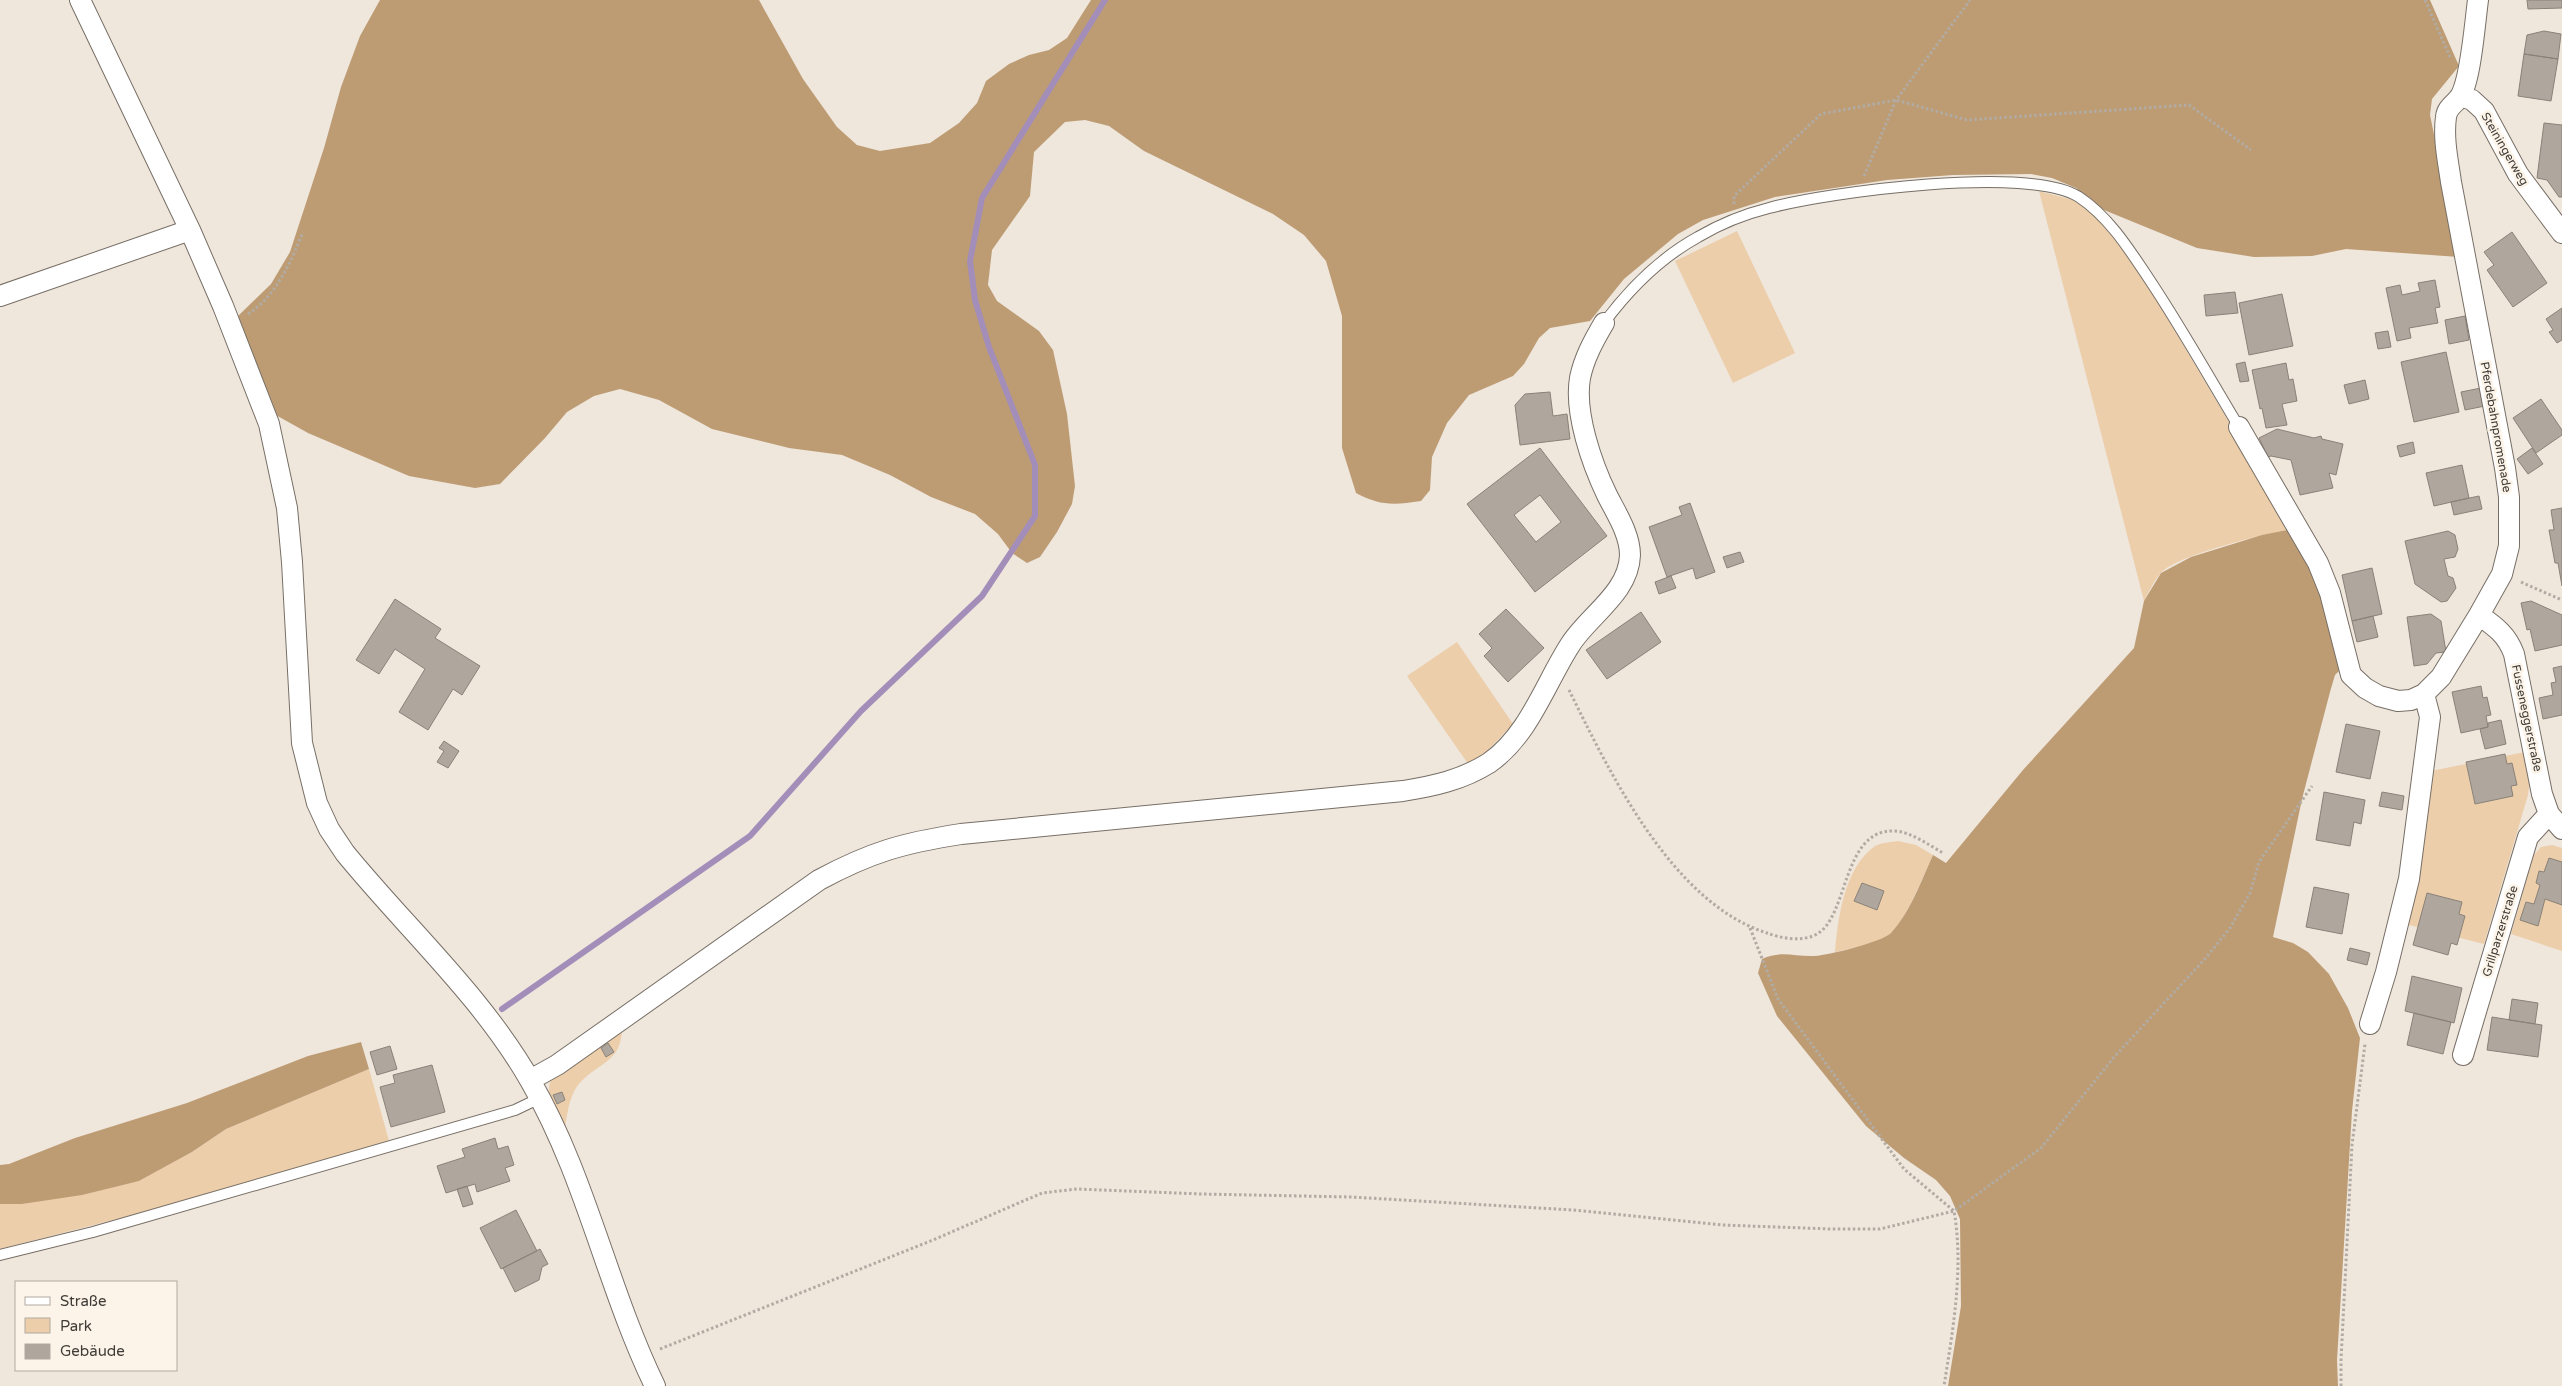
<svg xmlns="http://www.w3.org/2000/svg" width="2562" height="1386" font-family="'Varela Round',sans-serif">
	<style>
		.green { fill: #ecceab }
		.forest { fill: #bd9c74 }
		.lines { fill: none; stroke-linecap: round; stroke-linejoin: round }
		.stream { stroke: #a38eb9; stroke-width: 6 }
		.building { fill: #afa79d; stroke: #8a8279; fill-rule: evenodd }
		.service-casing { stroke: #776f66; stroke-width: 12 }
		.minor-casing { stroke: #776f66; stroke-width: 22 }
		.path { stroke: #b1aba3; stroke-width: 3; stroke-dasharray: 2.5 2.5; stroke-linecap: butt }
		.service { stroke: #fff; stroke-width: 10 }
		.minor { stroke: #fff; stroke-width: 20 }
		.labels { text-anchor: middle; stroke-width: 5; stroke-linejoin: round; paint-order: stroke }
		.street-label { font-size: 12px; fill: #3f3c38; stroke: #fdf4e9 }
	</style>
	<rect width="100%" height="100%" fill="#efe6dc"/>
	<!-- green -->
	<path class="green" d="M2039 191 2073 200 2093 214 2122 247 2162 309 2292 529C2266 534 2175 555 2160 574 2153 582 2149 592 2144 601Z
		M1737 231 1795 353 1733 383 1675 261Z
		M1457 642 1513 724 1471 768 1407 676Z
		M2525 752 2530 779 2528 795 2484 944 2405 924 2431 771Z
		M1898 841 1916 845 1933 855C1923 876 1907 919 1890 934 1880 943 1849 949 1835 952 1838 918 1844 868 1875 846 1881 843 1891 842 1898 841Z
		M2552 845 2562 848V951L2511 934 2534 855 2541 847Z
		M622 1027C622 1064 597 1062 578 1085 568 1098 567 1118 564 1133 556 1116 544 1098 551 1079Z
		M369 1069 389 1141 140 1213 0 1249V1204H22L139 1181 192 1152 226 1129Z"/>
	<!-- forest -->
	<path class="forest" d="M380 0H759L803 79 837 127 857 145 880 151 930 143 959 123 977 103 986 81 1009 64 1029 55 1049 50 1067 38 1091 0H2430L2459 66 2432 99 2430 115 2459 257 2346 249 2312 256 2254 257 2197 248 2104 210 2076 188 2052 178 2031 174 1953 175 1887 180 1775 197 1703 220 1678 234 1624 279 1590 321 1550 328 1539 338 1524 364 1513 376 1469 395 1447 423 1432 457 1430 490 1421 501C1394 505 1380 506 1356 493L1342 448V316L1326 261 1304 235 1273 214 1144 151 1109 126 1085 120 1065 122 1034 152 1030 196 992 250 988 285 997 301 1039 331 1053 350 1067 414 1075 486 1072 504 1057 532 1040 557 1027 563 1012 553 998 534 975 514 931 497 890 475 842 455 789 448 712 429 659 400 620 389 594 396 567 412 545 438 500 484 475 488 409 476 308 433 274 414 238 316 271 284 290 252 324 148 341 87 360 36Z
		M2292 529 2313 567 2341 669 2335 675 2330 692 2302 799 2273 937 2293 943 2308 952 2329 974 2348 1008 2360 1038 2352 1111 2337 1360 2338 1386H1948L1961 1306 1960 1219 1950 1196 1936 1180 1904 1158 1866 1126 1777 1016 1758 973 1762 959C1782 950 1794 957 1815 956 1829 955 1882 942 1891 933 1911 911 1921 881 1933 855L1946 863 2023 770 2134 648 2144 601 2161 573 2191 557 2262 535Z
		M361 1042 369 1069 226 1129 192 1152 139 1181 82 1195 22 1204H0V1165L9 1164 75 1138 187 1103 308 1056Z"/>
	<g class="lines">
		<!-- stream -->
		<path class="stream" d="M502 1009 750 836 861 711 982 596 1035 516V465L989 347 975 300 970 261 982 198 1105 0"/>
	</g>
	<!-- building -->
	<path class="building" d="M2527 0H2562V8L2528 9Z
		M2544 31 2561 34 2558 59 2524 54 2527 35Z
		M2524 54 2558 59 2551 101 2518 96Z
		M2544 123 2562 125V197H2559L2547 180 2537 178Z
		M2512 232 2547 283 2513 307 2487 270 2494 265 2484 252Z
		M2435 280 2440 307 2435 308 2438 323 2409 328 2411 338 2397 341 2386 288 2400 285 2402 295 2420 291 2418 283Z
		M2235 292 2238 313 2206 316 2204 295Z
		M2282 294 2293 346 2249 355 2239 303Z
		M2562 308V340L2557 343 2549 332 2553 330 2546 319Z
		M2465 316 2469 340 2449 344 2445 320Z
		M2388 331 2391 347 2378 349 2375 333Z
		M2446 352 2459 412 2414 422 2401 362Z
		M2245 362 2249 381 2240 382 2236 364Z
		M2286 363 2289 380 2293 379 2297 401 2282 404 2287 425 2266 428 2262 408 2260 409 2252 370Z
		M2365 380 2369 399 2349 404 2344 385Z
		M2481 388 2485 406 2465 410 2461 392Z
		M1550 392 1553 416 1567 414 1570 439 1520 445 1515 405 1525 394Z
		M2541 399 2562 430V435L2536 453 2513 418Z
		M2277 429 2314 438 2321 436 2322 439 2343 444 2336 475 2329 473 2333 488 2300 495 2291 460 2271 456 2268 457 2259 438Z
		M2413 442 2415 453 2400 457 2397 446Z
		M1540 448 1607 536 1535 592 1467 504ZM1540 495 1561 522 1536 542 1514 515Z
		M2532 448 2543 464 2528 474 2517 459Z
		M2462 465 2469 498 2434 506 2426 473Z
		M2479 496 2482 509 2454 515 2451 502Z
		M1690 503 1715 572 1696 579 1693 568 1667 577 1649 527 1682 515 1679 507Z
		M2562 508V586L2558 563H2555L2549 530H2554L2551 510Z
		M2448 531 2455 535 2458 549 2455 557 2444 559 2448 576 2453 578 2456 588 2447 601 2441 602 2415 584 2405 541Z
		M1740 552 1744 562 1727 568 1723 557Z
		M2372 568 2382 614 2352 621 2342 575Z
		M1671 576 1676 588 1659 594 1655 582Z
		M395 599 441 629 435 638 480 666 462 695 453 689 428 730 399 712 425 669 395 649 379 674 356 660Z
		M2531 601 2562 615V645L2535 651 2530 629 2527 630 2521 603Z
		M1506 609 1544 648 1508 682 1484 656 1492 648 1479 634Z
		M1641 612 1661 642 1607 679 1586 650Z
		M2431 614 2441 621 2446 652 2436 653 2427 664 2414 666 2407 617Z
		M2373 616 2378 637 2357 642 2352 621Z
		M2562 666V715L2543 719 2539 698 2553 695 2551 683 2556 682 2553 668Z
		M2481 686 2483 698 2487 697 2491 715 2486 716 2488 727 2461 733 2452 692Z
		M2501 720 2506 744 2485 749 2480 729 2488 727V723Z
		M2346 724 2380 731 2370 779 2336 772Z
		M444 741 459 751 448 768 437 762 444 751 439 748Z
		M2505 754 2507 764 2512 763 2517 785 2511 786 2513 796 2475 804 2466 762Z
		M2324 792 2365 800 2361 824 2354 822 2350 846 2316 840Z
		M2382 792 2404 796 2402 810 2379 806Z
		M2549 858 2562 862V905L2545 899 2538 926 2520 920 2526 902 2534 904 2540 885 2536 883 2539 871 2544 872Z
		M1862 883 1884 891 1877 910 1854 901Z
		M2314 887 2349 894 2342 934 2306 927Z
		M2427 893 2462 902 2459 914 2465 916 2457 945 2451 943 2448 955 2413 945Z
		M2350 948 2370 953 2367 965 2347 960Z
		M2412 976 2462 988 2454 1023 2405 1011Z
		M2512 999 2538 1003 2535 1024 2509 1020Z
		M2414 1013 2451 1022 2443 1054 2407 1045Z
		M2492 1017 2542 1025 2538 1057 2487 1050Z
		M608 1043 614 1052 606 1057 601 1048Z
		M390 1046 397 1069 377 1075 370 1052Z
		M432 1065 445 1112 391 1127 380 1087 395 1083 393 1075Z
		M562 1092 565 1100 557 1104 553 1095Z
		M495 1138 498 1149 508 1146 514 1165 505 1168 510 1181 477 1192 475 1184 446 1193 437 1166 465 1157 462 1149Z
		M467 1186 473 1204 463 1207 457 1189Z
		M516 1210 537 1251 501 1269 480 1228Z
		M540 1249 548 1264 542 1267 539 1280 515 1292 503 1268Z"/>
	<g class="lines">
		<defs>
			<path id="service" d="M1604 323C1630 288 1660 258 1698 237 1720 224 1745 214 1769 208 1828 192 2030 165 2079 197 2109 217 2129 249 2149 279 2181 327 2209 377 2239 427
				M0 1255 93 1232 515 1110 540 1098"/>
			<path id="minor" d="M80 0 190 230 223 306 269 424 287 508 292 562 302 743 317 803 329 829 345 853C407 929 482 996 531 1082 586 1177 607 1287 655 1386
				M2461 96 2472 100 2484 111 2518 174 2562 233
				M0 296 190 230
				M2239 427 2318 563 2330 593 2351 675 2365 688 2379 696 2398 701 2411 700 2424 694 2441 677 2479 615 2502 574 2509 546V497L2505 468 2451 182C2448 161 2443 138 2446 117 2447 106 2457 103 2461 95 2471 77 2475 22 2478 0
				M2479 615C2496 627 2507 635 2514 654L2542 794 2549 814 2562 829
				M2370 1024 2386 972 2409 879 2430 717 2424 694
				M2463 1055 2528 837 2549 814
				M530 1080 557 1065 819 880C871 852 903 843 961 834L1403 791C1434 786 1462 780 1489 763 1529 735 1545 684 1570 645 1588 616 1629 593 1630 555 1630 534 1616 513 1607 495 1592 464 1574 413 1580 378 1584 358 1594 340 1604 323"/>
		</defs>
		<!-- service casing -->
		<use href="#service" class="service-casing"/>
		<!-- minor casing -->
		<use href="#minor" class="minor-casing"/>
		<!-- path -->
		<path class="path" d="M2425 0 2450 57
			M1864 176 1896 100 1970 0
			M1734 204V196L1821 114 1896 100 1967 120 2189 105 2251 150
			M248 314C276 296 291 262 303 232
			M2521 582 2562 600
			M1569 690C1610 773 1672 903 1767 933 1780 938 1801 942 1815 935 1849 920 1841 828 1895 831 1911 832 1929 845 1943 853
			M1750 928 1778 999 1904 1169 1954 1211C1964 1268 1953 1329 1944 1386
			M660 1349 933 1240 1042 1193 1077 1189 1201 1194 1351 1197 1573 1210 1722 1225 1831 1229H1880L1954 1211 2041 1148 2115 1056 2204 960 2230 928 2250 893 2259 862 2312 786
			M2341 1386V1360L2352 1145 2365 1044"/>
		<!-- service -->
		<use href="#service" class="service"/>
		<!-- minor -->
		<use href="#minor" class="minor"/>
	</g>
	<g class="labels">
		<!-- street labels -->
		<g class="street-label">
			<text transform="translate(2505 149) rotate(60)" y="4">Steiningerweg</text>
			<text transform="translate(2496 427) rotate(80)" y="4">Pferdebahnpromenade</text>
			<text transform="translate(2527 718) rotate(78)" y="4">Fusseneggerstraße</text>
			<text transform="translate(2500 931) rotate(-73)" y="4">Grillparzerstraße</text>
		</g>
	</g>
	<!-- legend -->
	<rect x="15" y="1281" width="162" height="90" fill="#fdf4e9" stroke="#b1aaa2"/>
	<rect x="25" y="1297" width="25" height="8" fill="#ffffff" stroke="#b1aaa2"/>
	<text x="60" y="1306" font-size="15" fill="#3f3c38">Straße</text>
	<rect x="25" y="1318" width="25" height="15" fill="#ecceab" stroke="#b1aaa2"/>
	<text x="60" y="1331" font-size="15" fill="#3f3c38">Park</text>
	<rect x="25" y="1344" width="25" height="15" fill="#afa79d" stroke="#b1aaa2"/>
	<text x="60" y="1356" font-size="15" fill="#3f3c38">Gebäude</text>
</svg>
